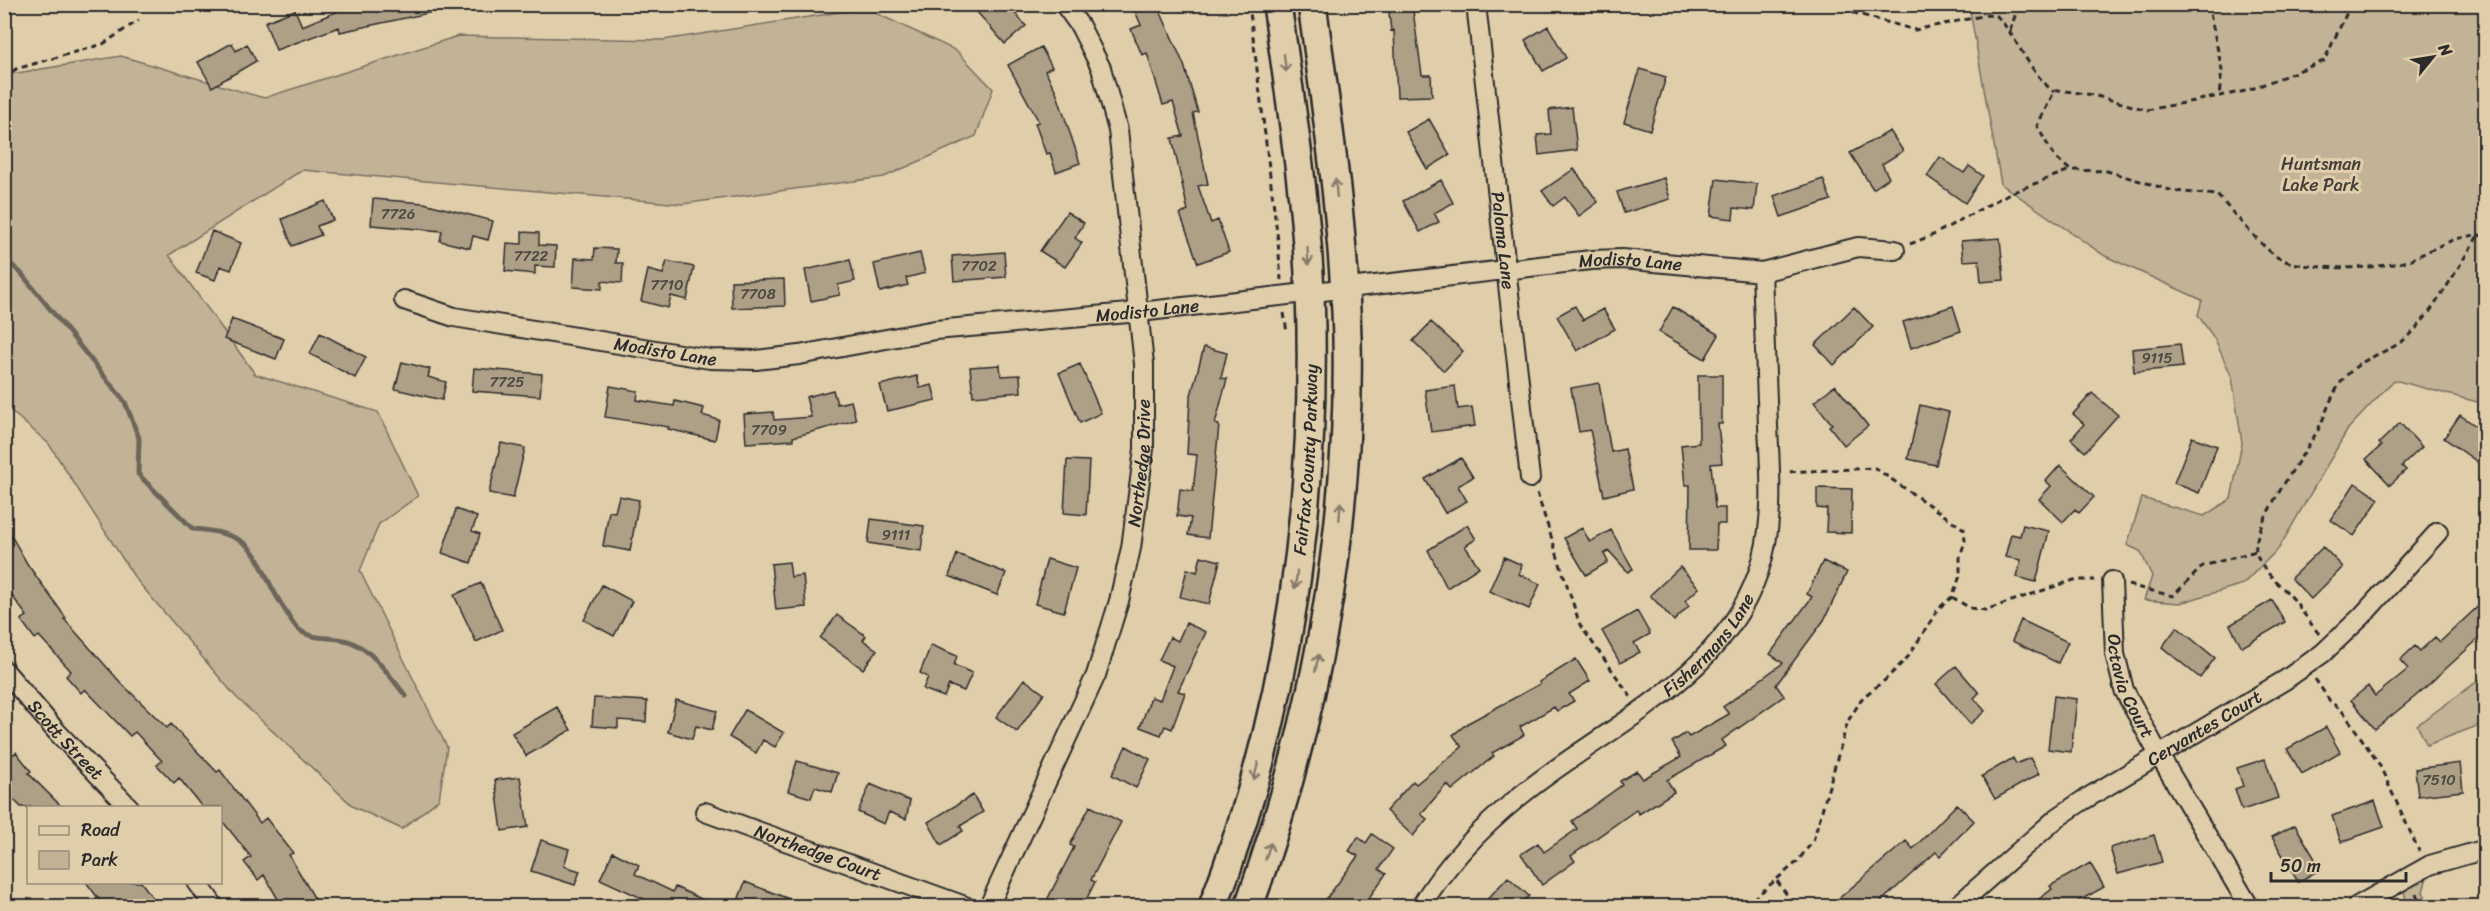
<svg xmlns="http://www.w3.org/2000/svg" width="2490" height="911" font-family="Sriracha,sans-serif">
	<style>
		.green { fill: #c2b396; stroke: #766f60; stroke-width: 1.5 }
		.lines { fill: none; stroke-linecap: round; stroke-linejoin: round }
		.stream { stroke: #6c665a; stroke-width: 5 }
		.building { fill: #aea087; stroke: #2b2b2b; stroke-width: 1.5 }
		.minor-casing { stroke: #2b2b2b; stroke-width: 22 }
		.highway-casing { stroke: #2b2b2b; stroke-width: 32 }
		.path { stroke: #2b2b2b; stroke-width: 3; stroke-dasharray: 6 4.5; stroke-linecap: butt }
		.minor { stroke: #e0ceab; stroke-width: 18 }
		.highway { stroke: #e0ceab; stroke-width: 27 }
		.oneway { stroke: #867c6b }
		.labels { text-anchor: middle; stroke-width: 6; stroke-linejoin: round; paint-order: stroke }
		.number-label { font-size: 15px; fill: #4c4842 }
		.park-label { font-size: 18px; fill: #423f3b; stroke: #e0ceab }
		.street-label { font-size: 18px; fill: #2b2b2b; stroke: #e0ceab }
	</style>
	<rect width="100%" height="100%" fill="#e0ceab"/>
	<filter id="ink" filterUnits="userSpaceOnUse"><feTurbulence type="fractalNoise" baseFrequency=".0167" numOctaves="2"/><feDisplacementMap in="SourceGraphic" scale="12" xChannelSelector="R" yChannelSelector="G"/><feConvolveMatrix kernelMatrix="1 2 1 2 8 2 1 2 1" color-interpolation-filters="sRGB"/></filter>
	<g filter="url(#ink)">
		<!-- green -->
		<path class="green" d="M1969 5H2485V404L2394 380 2348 429 2279 548 2243 584 2180 603 2144 600 2152 576 2140 551 2127 545 2142 498 2204 516 2231 499 2242 443 2232 377 2214 338 2198 315 2202 300 2105 256 2001 184Z
			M865 8 957 51 993 89 976 136 884 177 682 204 302 170 169 255 255 374 378 412 418 496 379 524 360 571 447 747 439 799 402 829 354 807 236 697 135 578 49 444 5 406V75L121 56 264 98 458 36 663 40Z
			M2485 676V723L2427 745 2417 725Z
			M2430 865 2423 892 2430 906H2407L2402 880Z"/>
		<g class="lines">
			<!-- stream -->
			<path class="stream" d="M4 258 21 273 125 402 139 438 138 474 193 529C265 534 252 561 285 610 289 616 293 624 298 629 314 642 333 635 351 642 375 652 390 677 406 696"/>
		</g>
		<!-- building -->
		<path class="building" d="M334 4H437L438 11 340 32 339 27 276 50 265 22 295 10 302 26 336 12Z
			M970 4H1007L1026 26 1005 44Z
			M1151 4H1157L1184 65 1198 112 1193 113 1208 184 1198 186 1211 223 1218 220 1229 252 1198 263 1180 214 1188 211 1172 138 1183 136 1173 102 1163 105 1147 53 1142 55 1131 29 1141 25 1135 11Z
			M1388 4H1412L1422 75H1431L1432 96 1397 97 1394 30 1391 31Z
			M1548 26 1566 58 1543 71 1525 40Z
			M232 43 236 51 247 44 256 61 212 87 198 62Z
			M1041 47 1052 67 1045 71 1056 91 1080 163 1056 172 1050 153 1046 154 1035 123 1039 122 1008 65Z
			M1640 69 1666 77 1650 130 1624 122Z
			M1572 107 1577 150 1539 155 1537 135 1551 134 1549 110Z
			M1429 119 1450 155 1427 169 1406 132Z
			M1890 131 1903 151 1882 164 1889 178 1873 189 1850 153Z
			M1940 157 1964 173 1969 166 1983 176 1965 203 1927 176Z
			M1574 169 1598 202 1579 216 1565 197 1553 206 1542 191Z
			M1664 178 1670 199 1624 213 1617 192Z
			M1716 179 1757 184 1754 210 1734 208 1733 219 1711 216Z
			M1823 179 1831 200 1781 217 1774 196Z
			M1441 180 1453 203 1434 213 1439 222 1420 232 1403 201Z
			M373 199 424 203 493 221 488 240 473 236 470 248 440 241 442 231 371 225Z
			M325 201 333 220 317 226 321 235 292 246 282 219Z
			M1067 212 1084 223 1075 238 1082 243 1065 267 1040 251Z
			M212 231 241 243 231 270 220 266 215 280 196 273Z
			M522 232 539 233V245L556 246 555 267 535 266V274L505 271 507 243 522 244Z
			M2000 238 2004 280 1981 282 1979 260 1963 261 1961 241Z
			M595 248 617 249 616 263H623L622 283 602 281V289L573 287 575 258 594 259Z
			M1004 252 1006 277 954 281 952 256Z
			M920 253 925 273 906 278 908 285 880 292 874 264Z
			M850 260 855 281 838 285 840 295 811 301 805 270Z
			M667 261 694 267 687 300 671 296 668 308 641 301 648 270 663 274Z
			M784 279 785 306 732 308 731 281Z
			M1575 306 1583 320 1603 309 1615 329 1577 351 1557 316Z
			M1953 306 1961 331 1911 348 1903 322Z
			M1673 307 1719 335 1705 359 1659 332Z
			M1854 307 1873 327 1834 365 1815 345Z
			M232 319 284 339 276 359 224 339Z
			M1431 322 1463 351 1444 371 1413 341Z
			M320 333 366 357 355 378 310 354Z
			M2180 344 2183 367 2134 372 2132 349Z
			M1204 347 1227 353 1221 378 1227 379 1215 424 1219 425 1208 538 1188 535 1191 518 1177 516 1180 489 1193 491 1197 455 1187 454 1190 399Z
			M402 362 430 369 428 377 446 382 442 400 395 389Z
			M1080 364 1101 413 1080 423 1059 373Z
			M1000 365 1001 376 1020 375 1021 392 973 396 970 367Z
			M474 368 542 374 540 396 472 391Z
			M1698 375H1722V424H1718L1722 463 1711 464 1715 508H1725V524H1717L1716 550H1689L1690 485H1685L1681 445 1699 443Z
			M917 376 920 388 932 385 936 400 887 411 880 385Z
			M1599 383 1611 452 1625 449 1633 489 1604 496 1590 430 1579 432 1571 388Z
			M1835 385 1868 426 1844 445 1829 426 1832 424 1814 402Z
			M610 386 638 391 637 400 674 406 675 401 704 408 702 415 719 420 715 440 668 429 669 427 605 417Z
			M1455 386 1458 409 1472 407 1475 426 1431 432 1425 390Z
			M833 390 837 404 851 401 856 420 793 437V440L746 443 744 414 773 412 774 420 811 417 806 397Z
			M2092 393 2118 415 2085 452 2071 439 2084 424 2073 414Z
			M1920 405 1949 412 1936 465 1908 459Z
			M2460 415 2486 433V468L2444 438Z
			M2400 423 2422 447 2402 466 2406 470 2390 485 2366 459 2381 446 2379 443Z
			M2192 437 2217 446 2199 493 2174 483Z
			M501 443 525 448 513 498 489 493Z
			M1461 458 1473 477 1458 486 1467 501 1445 513 1425 479Z
			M1067 460 1089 461 1086 515 1064 513Z
			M2060 465 2094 497 2079 513 2075 509 2063 522 2039 499 2051 486 2046 481Z
			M2355 483 2379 499 2354 536 2331 520Z
			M1817 488 1852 489 1851 533 1826 532 1827 509 1817 508Z
			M619 496 639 500 630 551 603 546 609 511 615 512Z
			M456 509 477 517 472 531 480 534 471 563 442 553Z
			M871 519 924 526 921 551 868 543Z
			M4 523 28 565 66 618 64 619 121 683 167 728 171 724 217 772 220 770 260 823 266 818 293 853 289 855 319 906H282L264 875 258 880 244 862 251 857 220 818V807H202L179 778 174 783 157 765 162 761 135 732 130 736 85 689 81 693 66 676 71 671 39 636 35 639 21 620 27 616 4 585Z
			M1467 525 1476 539 1465 546 1479 567 1447 588 1428 550Z
			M2023 525 2049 531 2036 582 2017 577 2021 560 2005 557 2011 534 2020 536Z
			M1582 528 1590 542 1611 530 1633 569 1628 572 1609 551 1604 554 1608 562 1586 575 1564 538Z
			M2323 547 2343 567 2311 599 2291 578Z
			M957 554 1006 573 997 595 949 576Z
			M1201 556 1220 561 1209 604 1180 597 1187 569 1197 572Z
			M1504 557 1522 565 1519 574 1540 584 1529 609 1489 591Z
			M1047 559 1076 568 1064 612 1035 604Z
			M1823 561 1847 572 1824 620 1776 685 1784 696 1722 740 1726 746 1667 780 1674 792 1639 814 1636 810 1571 856 1575 861 1542 885 1521 854 1538 843 1544 852 1577 829 1572 821 1622 785 1620 781 1637 771 1643 779 1681 757 1672 742 1686 733 1689 737 1729 714 1723 707 1783 663 1770 654 1812 597 1807 594Z
			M789 562 791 577 803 575 806 607 776 610 771 564Z
			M1680 567 1699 588 1685 601 1689 606 1674 621 1650 595Z
			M481 583 502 630 476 642 454 595Z
			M602 585 632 601 614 636 584 620Z
			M2486 599V632L2417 695 2375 729 2351 700 2368 686 2375 696 2408 669 2400 660 2415 646 2420 651 2435 637 2440 642Z
			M2272 600 2285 622 2242 647 2230 625Z
			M1637 611 1650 634 1634 643 1640 652 1620 663 1602 631Z
			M837 615 866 636 863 640 877 650 863 669 820 638Z
			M2021 620 2068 642 2058 663 2012 641Z
			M1186 623 1206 632 1178 691 1185 693 1172 729 1165 726 1161 735 1140 727 1151 697 1160 700 1173 666 1159 660 1170 637 1178 641Z
			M2177 627 2215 658 2200 678 2162 647Z
			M931 645 957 656 954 665 972 673 964 691 949 685 944 697 923 689 928 677 920 673Z
			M1576 659 1590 681 1569 694 1574 701 1557 711 1554 707 1520 727 1524 735 1492 753 1494 756 1452 790 1447 784 1421 814 1427 819 1413 836 1386 811 1413 781 1416 784 1462 747 1453 735 1468 723 1540 684 1539 682Z
			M1956 666 1979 693 1974 698 1985 711 1970 724 1936 684Z
			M1024 679 1044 694 1017 732 996 717Z
			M2054 696 2077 699 2071 752 2048 749Z
			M594 698 647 701 646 722 618 720V728L592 726Z
			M676 700 717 711 712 730 696 726 692 739 668 732Z
			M557 707 571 730 526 756 512 733Z
			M745 710 784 733 775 747 763 740 756 753 729 737Z
			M2326 727 2340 752 2302 774 2287 749Z
			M1126 746 1150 759 1136 788 1112 775Z
			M16 752 31 771 28 773 62 807H21L4 790V762Z
			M2013 758 2016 764 2030 758 2039 774 1995 799 1982 776Z
			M2265 759 2278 798 2242 810 2235 789 2243 786 2237 768Z
			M797 761 838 773 832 792 815 787 811 798 788 791Z
			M2460 763 2463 791 2418 796 2415 769Z
			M520 777 528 827 502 831 495 780Z
			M870 784 910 801 906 819 889 812 884 824 858 812Z
			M973 795 983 812 960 826 963 831 941 845 928 822Z
			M2375 801 2384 827 2341 842 2332 816Z
			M1957 804 1974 821 1940 856 1936 852 1876 906H1830L1906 841 1913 849Z
			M1090 806 1121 822 1091 880 1095 882 1083 906H1044L1074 847 1070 845Z
			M2295 825 2321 869 2298 882 2272 837Z
			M1372 834 1393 849 1379 869 1386 874 1363 906H1321L1358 856 1349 851 1358 837 1366 843Z
			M2154 835 2162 862 2118 874 2110 848Z
			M541 840 569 849 564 866 580 871 575 885 531 871Z
			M613 852 639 865 635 874 673 892 675 887 717 906H659L600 879Z
			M2090 863 2104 887 2070 906H2030L2052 889 2050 886Z
			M1508 877 1529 896 1519 906H1481Z
			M86 882H141L159 906H104Z
			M745 882 805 905V906H736Z"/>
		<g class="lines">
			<defs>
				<g id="minor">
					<path id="s1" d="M1476 4 1530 478"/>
					<path id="s2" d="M404 300 454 317 710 359 756 360 799 355 935 330 1140 312 1591 260 1622 259 1762 272 1858 247 1895 250"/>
					<path id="s3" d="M2112 581 2115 654 2124 690 2159 755 2249 906"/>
					<path id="s4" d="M4 670 57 732 130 808"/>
					<path id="s5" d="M705 812 965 906"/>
					<path d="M197 882 214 906"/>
					<path id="s6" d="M989 906 1096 675 1119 601 1131 548 1144 449V364L1118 130 1101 68 1080 26 1064 4"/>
					<path id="s7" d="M1421 906C1446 864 1482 827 1520 796 1608 724 1732 676 1763 557 1774 514 1770 470 1768 426 1766 375 1764 324 1762 272"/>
					<path id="s8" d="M1957 906 2057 818 2082 801 2285 680 2323 653 2362 616 2438 532"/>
					<path d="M2357 906 2430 865 2486 849"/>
				</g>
				<g id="highway">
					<path id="s9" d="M1213 906C1288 712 1318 501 1310 293 1306 196 1290 100 1277 4"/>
					<path d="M1249 906C1314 724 1351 532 1347 338 1344 226 1327 115 1312 4"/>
				</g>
			</defs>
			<!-- minor casing -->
			<use href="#minor" class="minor-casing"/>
			<!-- highway casing -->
			<use href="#highway" class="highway-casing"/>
			<!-- path -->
			<path class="path" d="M1249 4 1278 241 1281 280
				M1822 4 1915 30 1987 15 1997 16C2019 40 2028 71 2054 92
				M2212 4 2210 13 2222 70 2219 96
				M2351 4 2324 61 2246 91 2147 110 2093 95 2058 90 2054 92 2037 126 2054 156 2070 170 2107 171 2173 191 2217 195C2232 211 2261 246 2277 257 2300 272 2388 270 2412 259 2435 249 2459 232 2486 236
				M2010 31 2019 4
				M4 78 16 69 103 44 139 20
				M1910 244 1933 235 2008 194 2070 170
				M1284 313 1287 333
				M1537 493 1580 625 1631 697
				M2128 585 2173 596 2203 566 2256 551
				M1952 597 1970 608 1985 610 2074 580H2095
				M2319 634C2310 623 2303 612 2295 601 2283 586 2259 570 2256 551 2252 525 2304 455 2318 430 2328 410 2333 387 2351 371 2369 354 2395 351 2412 333 2439 304 2457 268 2478 236
				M2315 679 2330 701 2344 713 2379 764 2419 851
				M1777 881 1795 906
				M2416 893 2420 906
				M1745 906 1797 862 1813 841 1848 721 1863 697 1885 680 1908 657 1939 608 1952 597 1960 576V557L1965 541 1964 529 1875 468 1786 472"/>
			<!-- minor -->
			<use href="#minor" class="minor"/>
			<!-- highway -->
			<use href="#highway" class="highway"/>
		</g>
		<!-- one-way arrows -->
		<defs><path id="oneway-shaft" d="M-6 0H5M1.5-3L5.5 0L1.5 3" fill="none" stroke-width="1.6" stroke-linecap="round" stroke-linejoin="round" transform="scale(1.5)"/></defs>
		<g class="oneway">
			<use href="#oneway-shaft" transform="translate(1285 63) rotate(83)"/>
			<use href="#oneway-shaft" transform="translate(1336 188) rotate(-96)"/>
			<use href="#oneway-shaft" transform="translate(1308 256) rotate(86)"/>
			<use href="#oneway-shaft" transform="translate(1340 511) rotate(-85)"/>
			<use href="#oneway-shaft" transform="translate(1296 580) rotate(97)"/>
			<use href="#oneway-shaft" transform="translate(1317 663) rotate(-78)"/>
			<use href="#oneway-shaft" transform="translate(1256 771) rotate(105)"/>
			<use href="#oneway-shaft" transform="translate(1268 851) rotate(-73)"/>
		</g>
	</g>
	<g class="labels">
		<!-- number labels -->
		<g class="number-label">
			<text x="398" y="219">7726</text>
			<text x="531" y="261">7722</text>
			<text x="979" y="271">7702</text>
			<text x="667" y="290">7710</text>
			<text x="758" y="299">7708</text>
			<text x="2157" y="363">9115</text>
			<text x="507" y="387">7725</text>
			<text x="769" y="435">7709</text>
			<text x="896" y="540">9111</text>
			<text x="2439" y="785">7510</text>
		</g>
		<!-- park labels -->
		<g class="park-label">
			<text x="2321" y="170">Huntsman<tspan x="2321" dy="21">Lake Park</tspan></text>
		</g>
		<!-- street labels -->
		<g class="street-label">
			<text dy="6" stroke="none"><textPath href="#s1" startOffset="238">Paloma Lane</textPath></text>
			<text dy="6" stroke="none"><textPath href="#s2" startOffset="1239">Modisto Lane</textPath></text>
			<text dy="6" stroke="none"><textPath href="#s2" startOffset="753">Modisto Lane</textPath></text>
			<text dy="6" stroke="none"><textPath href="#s2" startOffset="267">Modisto Lane</textPath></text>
			<text dy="6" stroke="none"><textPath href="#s9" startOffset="458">Fairfax County Parkway</textPath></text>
			<text dy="6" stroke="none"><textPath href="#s6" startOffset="472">Northedge Drive</textPath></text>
			<text dy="6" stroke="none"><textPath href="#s7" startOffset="392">Fishermans Lane</textPath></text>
			<text dy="6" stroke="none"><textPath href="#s3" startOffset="108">Octavia Court</textPath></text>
			<text dy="6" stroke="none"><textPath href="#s8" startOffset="306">Cervantes Court</textPath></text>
			<text dy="6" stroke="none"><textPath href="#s4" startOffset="93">Scott Street</textPath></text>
			<text dy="6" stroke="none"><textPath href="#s5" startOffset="120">Northedge Court</textPath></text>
		</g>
	</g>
	<!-- margin -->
	<rect width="2490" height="911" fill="none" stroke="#e0ceab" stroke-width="24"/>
	<rect x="12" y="12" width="2466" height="887" fill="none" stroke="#2b2b2b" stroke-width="2" filter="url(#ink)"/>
	<!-- legend -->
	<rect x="27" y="806" width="195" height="78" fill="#e0ceab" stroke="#988d78" stroke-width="1.5"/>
	<rect x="39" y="826" width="30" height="9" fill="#e0ceab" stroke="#988d78" stroke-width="1.5"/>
	<text x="81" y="836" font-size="18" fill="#2b2b2b">Road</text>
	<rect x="39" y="851" width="30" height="18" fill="#c2b396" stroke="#988d78" stroke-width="1.5"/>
	<text x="81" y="866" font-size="18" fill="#2b2b2b">Park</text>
	<!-- north arrow -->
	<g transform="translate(2433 57) rotate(60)" stroke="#e0ceab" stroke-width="4.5" paint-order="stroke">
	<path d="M0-4.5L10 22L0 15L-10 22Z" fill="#2b2b2b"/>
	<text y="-9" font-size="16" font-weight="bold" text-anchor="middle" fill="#2b2b2b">N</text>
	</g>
	<!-- scale -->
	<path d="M2271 872v9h135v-9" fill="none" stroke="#2b2b2b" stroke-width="3"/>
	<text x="2280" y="872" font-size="18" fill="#2b2b2b" stroke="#e0ceab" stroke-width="4.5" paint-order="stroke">50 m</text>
</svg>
